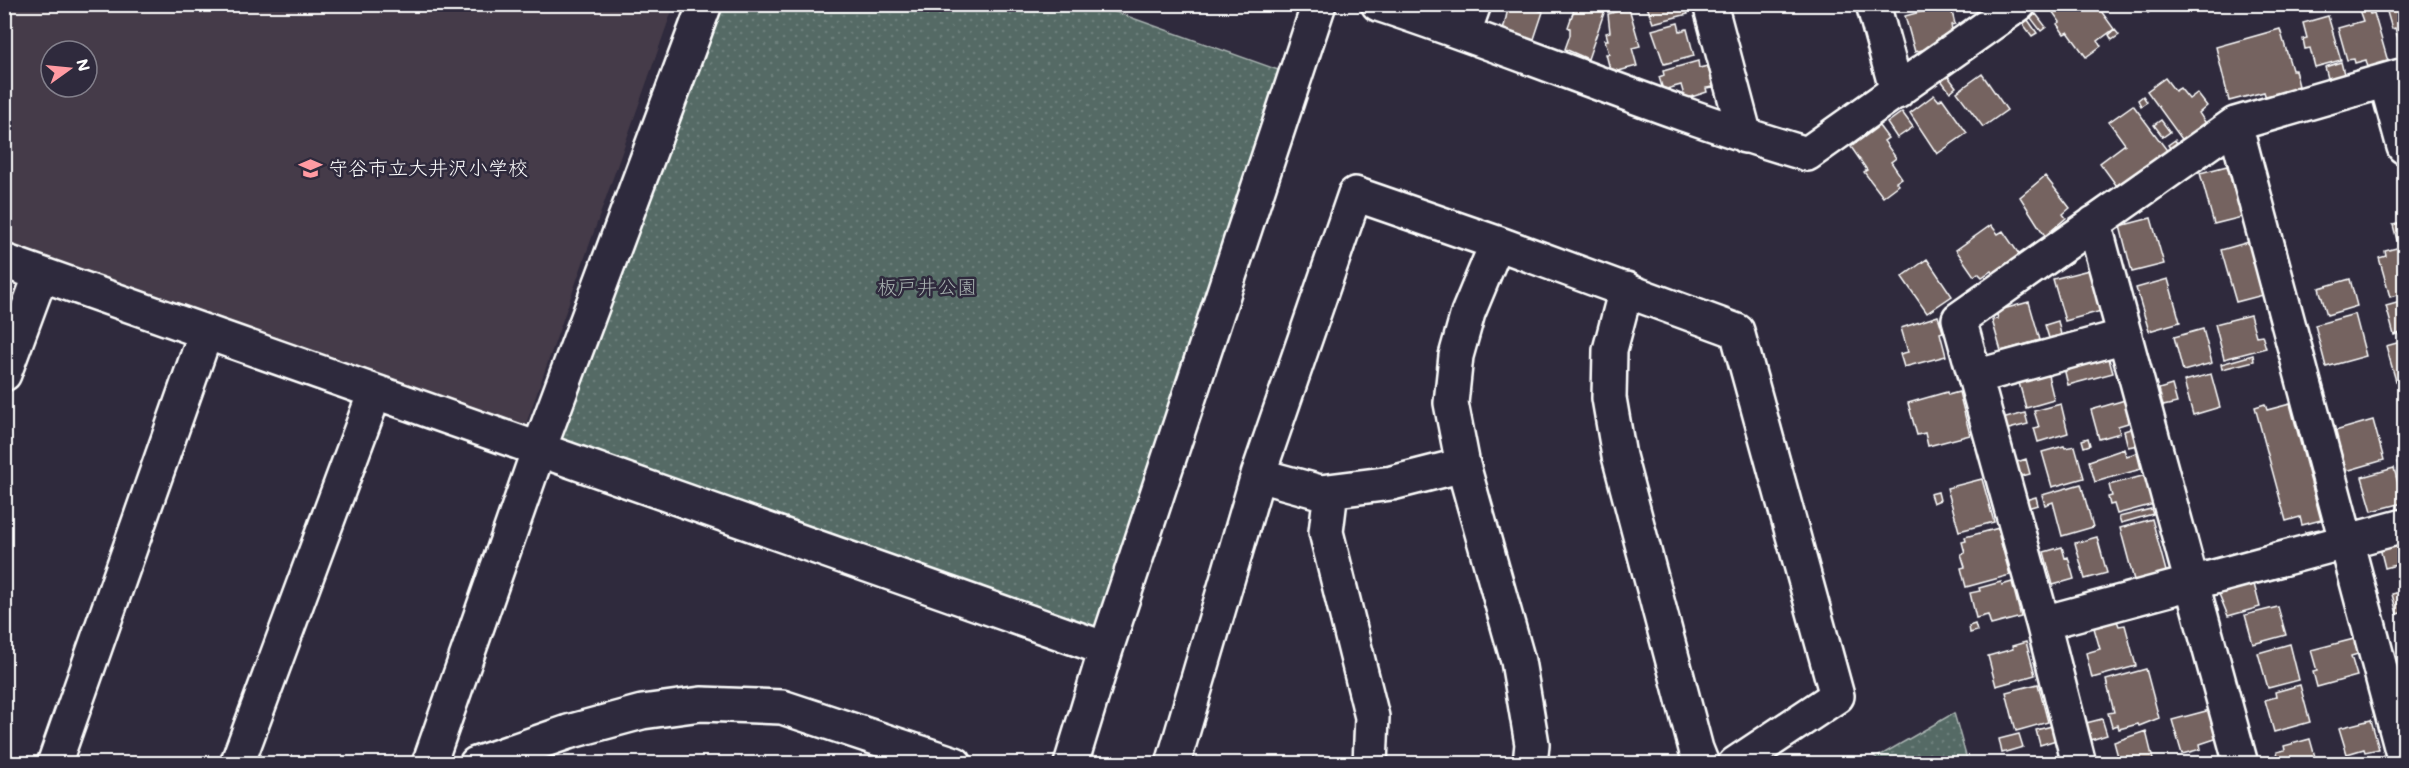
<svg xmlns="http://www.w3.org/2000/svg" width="2409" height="768" font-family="Mali,'Klee One',sans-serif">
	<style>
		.built { fill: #443b48; fill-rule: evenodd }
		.park { fill: url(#park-dots); stroke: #aab4b2; stroke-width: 1.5 }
		.building { fill: #746361; stroke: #fff; stroke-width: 1.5 }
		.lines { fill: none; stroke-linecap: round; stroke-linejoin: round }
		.minor-casing { stroke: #fff; stroke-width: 38 }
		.minor { stroke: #2f2a3d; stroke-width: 33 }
		.labels { text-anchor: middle; stroke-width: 5; stroke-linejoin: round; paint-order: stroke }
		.poi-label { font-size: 20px; fill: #fff; stroke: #2f2a3d; text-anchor: start }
		.park-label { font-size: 20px; fill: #aab4b2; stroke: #2f2a3d }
	</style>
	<defs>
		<pattern id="park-dots" width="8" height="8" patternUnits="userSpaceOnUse" patternTransform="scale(1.5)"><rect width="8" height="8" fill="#546a65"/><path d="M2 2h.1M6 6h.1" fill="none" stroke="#6e807c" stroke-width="1.8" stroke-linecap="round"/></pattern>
	</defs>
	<rect width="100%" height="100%" fill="#2f2a3d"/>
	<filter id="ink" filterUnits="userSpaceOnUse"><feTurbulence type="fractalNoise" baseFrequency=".0167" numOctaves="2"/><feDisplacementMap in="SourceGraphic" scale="12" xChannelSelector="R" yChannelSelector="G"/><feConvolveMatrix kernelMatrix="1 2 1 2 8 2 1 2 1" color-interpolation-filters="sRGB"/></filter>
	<g filter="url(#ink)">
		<!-- built -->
		<path class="built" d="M5 5H674L525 427 5 249ZM51 51H87V87H51Z"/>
		<!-- park -->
		<path class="park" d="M705 5H1096L1295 76 1106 649 539 449Z
			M1954 713 1968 763H1867Z"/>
		<!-- building -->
		<path class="building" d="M1509 4H1523L1543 12 1533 42 1503 31Z
			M1545 4H1561L1560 9Z
			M1576 4H1589L1605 10 1588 59 1565 49 1570 35V28L1568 27Z
			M1646 4H1685L1688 14 1653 23Z
			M1950 4 1955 24 1951 25 1953 34 1938 38 1940 45 1915 52 1905 16Z
			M2061 4H2096L2114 29 2098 41 2101 46 2086 57 2068 32 2064 34 2057 24 2060 22 2052 11Z
			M2142 4H2159L2148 13Z
			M2404 4V41L2399 42 2395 28 2392 29 2385 5Z
			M1629 8 1640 46 1632 48 1637 66 1611 73 1606 54H1609L1605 40H1608L1606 33 1610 32 1608 14Z
			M2368 8 2370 14 2374 13 2389 65 2369 71 2366 60 2355 63 2354 59 2347 60 2338 28 2363 21 2359 10Z
			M2036 14 2046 27 2041 31 2031 18Z
			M2328 16 2341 60 2315 67 2310 48 2305 49 2303 39 2307 38 2303 23Z
			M2028 20 2037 33 2032 36 2023 24Z
			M1678 23 1680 31 1687 29 1694 56 1664 64 1652 30Z
			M2280 29 2292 70H2295L2299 86 2295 87 2296 90 2266 98 2264 92 2229 101 2216 47Z
			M2115 30 2119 35 2112 40 2109 35Z
			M1698 61 1699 68 1708 66 1713 87 1706 88 1707 92 1685 99 1681 85 1663 90 1659 77 1664 75 1663 71Z
			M2341 62 2345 78 2329 82 2325 67Z
			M1982 74 2007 110 1983 127 1957 92Z
			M1947 75 1956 87 1950 92 1941 80Z
			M2165 78 2175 91 2180 88 2189 99 2197 93 2207 106 2199 113 2207 125 2184 142 2147 91Z
			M1934 95 1939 101 1942 98 1967 133 1937 154 1910 113Z
			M2143 96 2147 102 2141 106 2138 100Z
			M2133 105 2169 153 2119 189 2100 163 2125 144 2109 122Z
			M1902 112 1913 127 1897 138 1887 123Z
			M2161 120 2170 132 2163 137 2154 125Z
			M1879 126 1888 138 1884 141 1896 158 1891 162 1902 178 1896 182 1899 185 1883 197 1864 172 1867 170 1851 147Z
			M2175 140 2178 145 2171 150 2168 145Z
			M2227 166 2242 217 2214 224 2200 173Z
			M2045 176 2070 208 2063 214 2066 218 2045 236 2020 197Z
			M2151 218 2164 264 2132 272 2120 226Z
			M2404 222V238L2397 240 2393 225Z
			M1991 225 1998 234 2003 231 2021 257 1995 276 1991 271 1982 277 1978 273 1974 276 1956 250Z
			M2249 242 2263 295 2236 302 2221 250Z
			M2404 246V293L2390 297 2379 258 2386 256 2385 251Z
			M1927 259 1952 296 1927 313 1902 277Z
			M2089 270 2101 311 2065 321 2053 279Z
			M2168 279 2180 322 2149 331 2136 288Z
			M2350 279 2357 306 2327 315 2319 288Z
			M2404 301V332L2394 335 2386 306Z
			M2029 302 2040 340 2001 351 1992 320 1998 319 1996 311Z
			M2355 314 2366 356 2326 367 2315 325Z
			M2250 315 2256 336 2262 335 2266 348 2224 359 2215 324Z
			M1938 316 1943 332 1940 333 1946 356 1904 367 1900 354 1908 352 1901 328Z
			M2058 321 2061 335 2049 338 2045 325Z
			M2203 329 2212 363 2183 371 2174 337Z
			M2404 341V409L2386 346Z
			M2253 355 2254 361 2222 369 2221 364Z
			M2108 356 2113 373 2068 385 2064 368Z
			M2047 371 2054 400 2026 408 2018 379Z
			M2211 374 2220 407 2193 415 2184 381Z
			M2172 385 2177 403 2163 406 2159 389Z
			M1947 392 1948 395 1959 392 1970 435 1928 446 1925 433 1917 435 1908 403Z
			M2125 400 2130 416 2127 417 2128 423 2118 426 2120 433 2099 439 2091 410Z
			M2061 404 2068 433 2038 442 2034 428 2039 427 2034 411Z
			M2265 404 2267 410 2290 404 2321 520 2302 525 2300 517 2286 521 2255 407Z
			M2025 413 2028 424 2005 430 2002 419Z
			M2373 420 2384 460 2346 471 2335 431Z
			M2133 428 2138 445 2128 447 2124 431Z
			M2088 438 2090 445 2084 447 2082 440Z
			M2064 446 2065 448 2075 446 2084 478 2052 487 2042 452Z
			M2124 449 2126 456 2137 453 2141 469 2095 482 2089 461Z
			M2026 459 2030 474 2018 477 2014 463Z
			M2404 460V472L2400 473 2397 462Z
			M2394 468 2403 503 2372 511 2362 477Z
			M2146 475 2154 504 2117 514 2114 504 2110 505 2108 497 2112 496 2109 485Z
			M1982 479 1994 522 1959 531 1947 488Z
			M2081 484 2093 527 2062 536 2053 502 2045 505 2042 495Z
			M1938 492 1940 500 1933 503 1930 494Z
			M2036 497 2038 505 2027 508 2025 500Z
			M2151 509 2153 514 2121 523 2119 517Z
			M2152 519 2167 575 2135 584 2120 528Z
			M1999 528 2002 535 1999 536 2010 575 1966 587 1961 568 1965 567 1961 554 1965 553 1962 542 1966 541 1965 537Z
			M2319 529 2321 534 2307 538 2305 532Z
			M2097 537 2107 573 2085 579 2075 543Z
			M2404 542V563L2385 568 2380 548Z
			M2062 547 2065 558 2068 557 2074 579 2053 585 2044 552Z
			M2001 582 2002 585 2012 582 2021 617 1991 625 1988 615 1976 618 1970 593 1980 591 1979 588Z
			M2254 584 2260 607 2228 616 2219 594Z
			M2404 591V612L2397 614 2392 594Z
			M2278 607 2286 635 2253 644 2245 615Z
			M2117 621 2119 626 2125 625 2136 666 2092 678 2086 653 2100 649 2094 628Z
			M1975 624 1977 631 1970 633 1969 626Z
			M2354 639 2358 654 2351 656 2357 676 2317 687 2313 672 2317 671 2311 650Z
			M2026 642 2035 675 1996 686 1988 656 2013 649 2012 646Z
			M2290 644 2299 680 2268 688 2258 653Z
			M2146 669 2159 718 2139 726 2138 724 2119 729 2118 725 2112 727 2108 713 2114 712 2106 680Z
			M2038 684 2048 722 2016 731 2006 692Z
			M2300 685 2310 722 2274 732 2265 700 2276 697 2275 692Z
			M2210 710 2218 738 2200 744 2201 749 2182 754 2172 720Z
			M2102 719 2107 735 2091 740 2086 723Z
			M2371 720 2379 749 2365 752 2364 749 2347 754 2339 728Z
			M2052 726 2056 740 2040 745 2036 730Z
			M2146 731 2154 764H2120L2114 742Z
			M2019 734 2023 747 2002 753 1999 739Z
			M2310 739 2317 764H2280L2277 752 2285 750 2284 746Z
			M2199 760 2200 763 2208 761 2209 764H2187Z"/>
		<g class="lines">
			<defs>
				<path id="minor" d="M1378 4C1522 51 1662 112 1807 154L2019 4
					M1710 4 1745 136
					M1873 4 1897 92
					M1464 32 1474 4
					M2386 81 2404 147
					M2235 124 2404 758
					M2094 223 2241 764
					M1497 243 1468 313 1456 356 1451 403 1463 465 1518 661 1532 744 1530 764
					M4 261 1106 649
					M1626 289 1610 350 1609 398 1619 456 1696 749 1702 764
					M4 374 41 274
					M1975 377 2125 336
					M1258 475 1320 492 1392 483 1463 465
					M1331 491 1326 532 1372 717 1370 764
					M2043 623 2404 526
					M54 764 206 332
					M237 764 375 392
					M429 764 539 449 705 4
					M476 764 568 732 642 712 701 704 782 707 955 764
					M1071 764 1106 649 1319 4
					M1173 764 1258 475 1355 194 1497 243 1737 331 1837 696 1735 764
					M2079 764 2043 623 1959 319 2235 124 2404 75"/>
			</defs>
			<!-- minor casing -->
			<use href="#minor" class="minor-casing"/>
			<!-- minor -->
			<use href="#minor" class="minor"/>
		</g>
	</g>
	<!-- icons -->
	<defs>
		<symbol id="school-bare" viewBox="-9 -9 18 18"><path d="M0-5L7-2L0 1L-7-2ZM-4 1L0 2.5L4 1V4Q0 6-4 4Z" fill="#ff9aa2" stroke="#2f2a3d" stroke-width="2.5" paint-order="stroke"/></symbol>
	</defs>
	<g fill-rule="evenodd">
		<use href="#school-bare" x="294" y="152" width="33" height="33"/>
	</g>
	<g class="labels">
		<!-- poi labels -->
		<g class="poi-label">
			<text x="328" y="175">守谷市立大井沢小学校</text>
		</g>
		<!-- park labels -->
		<g class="park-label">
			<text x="927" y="294">板戸井公園</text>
		</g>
	</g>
	<!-- margin -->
	<rect width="2409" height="768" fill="none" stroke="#2f2a3d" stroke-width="24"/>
	<rect x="12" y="12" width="2385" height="744" fill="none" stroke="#fff" stroke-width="2" filter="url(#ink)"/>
	<!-- north arrow -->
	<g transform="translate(69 69) rotate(75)"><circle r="28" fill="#2f2a3d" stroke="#827f8b" stroke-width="1.5"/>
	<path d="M0-4.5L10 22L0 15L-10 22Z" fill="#ff9aa2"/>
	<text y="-9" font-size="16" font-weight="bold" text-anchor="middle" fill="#ffffff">N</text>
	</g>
</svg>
